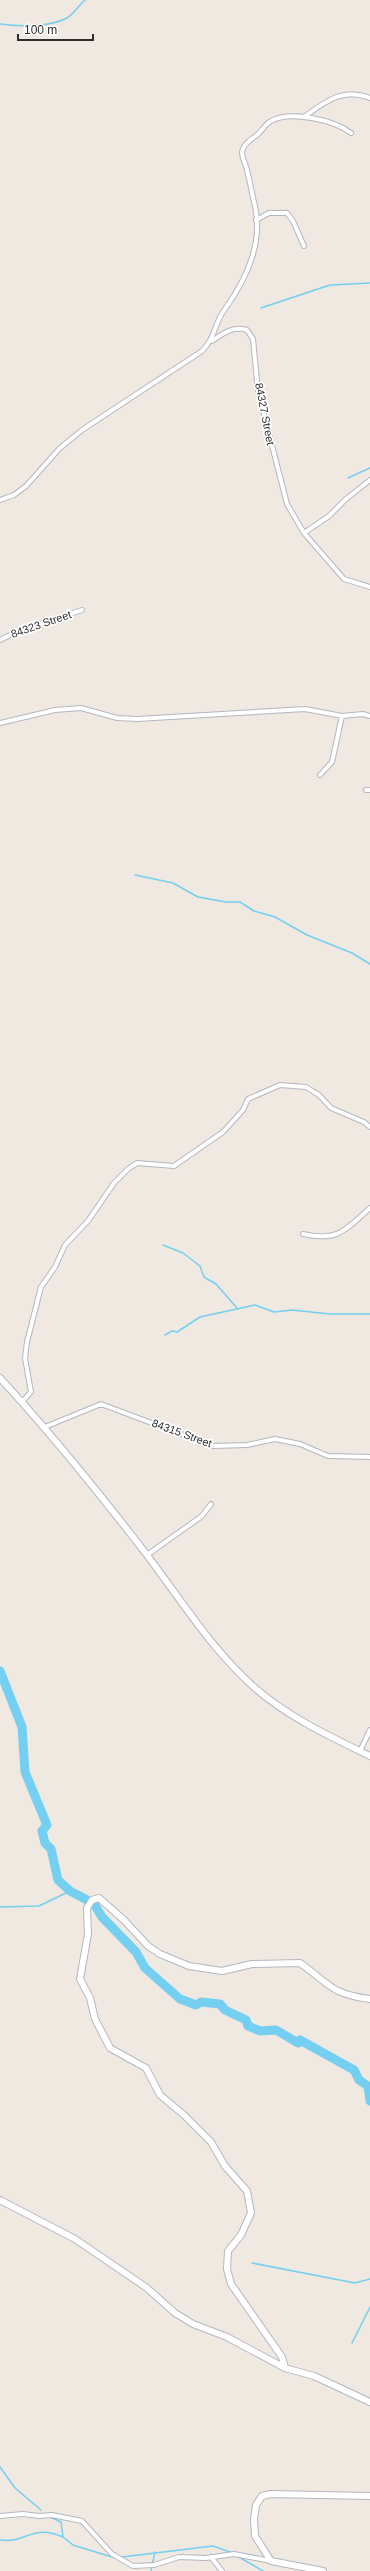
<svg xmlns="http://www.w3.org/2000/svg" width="370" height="2571" font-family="Helvetica,sans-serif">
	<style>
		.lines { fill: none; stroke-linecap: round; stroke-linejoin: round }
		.stream { stroke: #75cff0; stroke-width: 1.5 }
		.river { stroke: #75cff0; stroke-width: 9 }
		.street-casing { stroke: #b4b7c1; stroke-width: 6 }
		.secondary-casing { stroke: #b4b7c1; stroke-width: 8 }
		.street { stroke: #fff; stroke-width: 4 }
		.secondary { stroke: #fff; stroke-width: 6 }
		.labels { text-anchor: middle; stroke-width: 3.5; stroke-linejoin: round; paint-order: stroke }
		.street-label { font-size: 11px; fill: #2e2e2e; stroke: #fff }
	</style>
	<rect width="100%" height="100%" fill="#efe9e1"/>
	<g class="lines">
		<!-- stream -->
		<path class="stream" d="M0 24C19 27 50 27 67 18 74 14 79 5 85 0
			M261 308 330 285 370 283
			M348 478 370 468
			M135 875 173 883 198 897 226 902H240L254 911 275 917 307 935 352 953 370 964
			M163 1245 183 1253 200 1266 204 1277 216 1284 237 1308
			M165 1335 172 1331 177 1332 200 1317 255 1305 274 1312 292 1310 330 1314H370
			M0 1907 39 1906 70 1891
			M252 2263 355 2283 370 2279
			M352 2343 370 2307
			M0 2467 15 2488 41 2510
			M50 2517 61 2522 63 2537 73 2545 115 2558
			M0 2540C26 2544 32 2523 63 2537
			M237 2556 263 2571
			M122 2557 213 2546 230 2552
			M151 2571 155 2552"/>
		<!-- river -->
		<path class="river" d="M0 1671 22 1727 25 1772 47 1825 42 1831 45 1843 51 1849 58 1880 70 1891 89 1901
			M94 1904 102 1917 136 1952 145 1968 180 1999 196 2005 201 2002 220 2004 225 2010 246 2020 248 2026 260 2031 276 2030 298 2043 300 2040 354 2070 359 2080 368 2086 370 2101"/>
		<defs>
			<path id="street" d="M304 117C325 102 343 87 370 98
				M256 220 269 213H287L293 221 304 246
				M212 341C224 333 232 326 247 330L253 339 258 391 287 504 304 533 344 579 370 587
				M0 500 14 495 26 486 60 448 82 430 202 351C216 337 214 323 225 309 246 280 263 243 255 206 252 194 250 182 247 170 246 164 242 159 242 152 244 143 251 140 258 134 263 130 265 124 271 121 290 110 334 120 351 133
				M304 533 329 516 346 499 370 480
				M0 640 16 632 82 610
				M0 723 55 710 81 708 117 718 137 719 305 709 342 716 363 714 370 716
				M320 775 332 762 342 716
				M366 790H370
				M303 1234C338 1242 345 1230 370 1208
				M22 1402 31 1392 25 1358 27 1342 41 1287 55 1267 65 1245 88 1221 114 1183 128 1169 137 1163 174 1166 223 1132 243 1110 248 1099 280 1085 306 1087 319 1095 331 1108 364 1122 370 1127
				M45 1427 101 1404 213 1446 247 1445 275 1439 300 1444 328 1456 370 1457
				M147 1555 202 1516 211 1504
				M360 1751 370 1730
				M0 2516 23 2514 39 2516 52 2515 82 2521 112 2554 133 2566 154 2565 179 2557 206 2558 234 2554 271 2561
				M211 2557 222 2571"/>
			<path id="secondary" d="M0 1378C52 1434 100 1494 147 1555 181 1600 212 1650 255 1688 288 1717 331 1737 370 1756
				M0 2200 75 2239 147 2288 175 2313 193 2324 227 2337 285 2368 314 2376 370 2402
				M285 2368 282 2357 231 2284 227 2269 228 2251 241 2235 251 2213 247 2191 225 2166 211 2142 184 2115 160 2095 146 2068 110 2048 95 2019 90 1998 80 1979 88 1934 87 1908 92 1900 99 1898 124 1920 148 1946 160 1954 189 1966 222 1971 252 1964 300 1963C330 1984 330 1994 370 1999
				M323 2571 271 2561 255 2536 254 2519 256 2505 262 2496 271 2494 370 2496"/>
		</defs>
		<!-- street casing -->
		<use href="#street" class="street-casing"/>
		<!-- secondary casing -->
		<use href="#secondary" class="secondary-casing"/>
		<!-- street -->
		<use href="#street" class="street"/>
		<!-- secondary -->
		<use href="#secondary" class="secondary"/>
	</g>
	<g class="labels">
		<!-- street labels -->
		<g class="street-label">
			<text transform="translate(265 414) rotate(79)" y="4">84327 Street</text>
			<text transform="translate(41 624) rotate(-19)" y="4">84323 Street</text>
			<text transform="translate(182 1433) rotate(20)" y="4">84315 Street</text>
		</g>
	</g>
	<!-- scale -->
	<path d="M18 34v6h75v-6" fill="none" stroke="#2e2e2e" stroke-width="2"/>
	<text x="24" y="34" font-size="12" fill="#2e2e2e" stroke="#ffffff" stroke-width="3" paint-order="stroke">100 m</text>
</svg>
